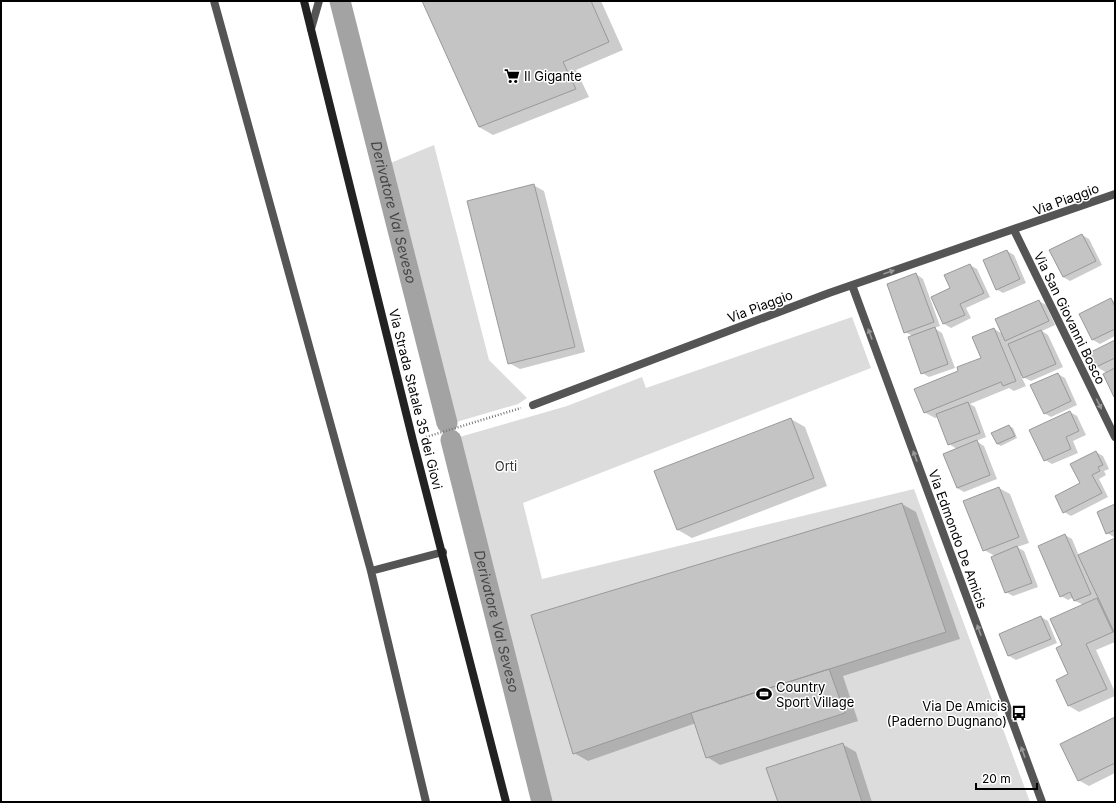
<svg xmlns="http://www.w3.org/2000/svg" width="1116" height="803" font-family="Inter,sans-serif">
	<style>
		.green { fill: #dcdcdc }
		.shadow { fill: #0003 }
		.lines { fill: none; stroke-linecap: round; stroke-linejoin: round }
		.canal { stroke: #a3a3a3; stroke-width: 21 }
		.building { fill: #c4c4c4; stroke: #999 }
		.path { stroke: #777; stroke-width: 2.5; stroke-dasharray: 1 2; stroke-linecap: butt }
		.lane { stroke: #555; stroke-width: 8 }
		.street { stroke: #555; stroke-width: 8 }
		.secondary { stroke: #222; stroke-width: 8 }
		.oneway { fill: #999 }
		.labels { text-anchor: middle; stroke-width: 3; stroke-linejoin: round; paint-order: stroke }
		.poi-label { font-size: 13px; fill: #000; stroke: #fff; text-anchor: start }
		.street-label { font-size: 13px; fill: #000; stroke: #fff }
		.park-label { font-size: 13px; fill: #333; stroke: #fff }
		.water-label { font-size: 14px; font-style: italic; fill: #444; stroke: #fff }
	</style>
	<rect width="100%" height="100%" fill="#fff"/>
	<!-- green -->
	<path class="green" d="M434 145 489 360 527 398 518 404 453 423 388 164Z
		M852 317 871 368 523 503 542 579 914 489 1030 802H546L456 438 567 406 642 377 646 388Z"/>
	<!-- shadow -->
	<path class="shadow" d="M423 1H601L623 50 576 70 589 97 493 135 479 127Z
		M533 185 544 191 585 352 520 369 509 363Z
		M1082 235 1089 239 1102 265 1070 281 1063 277Z
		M1007 251 1014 255 1026 283 1003 293 996 289Z
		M970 265 977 269 990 297 966 308 971 318 951 328 944 324 932 297 951 288Z
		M916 274 923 279 940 326 934 328 942 333 955 368 929 377 922 373 913 336 905 332Z
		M1111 299 1115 302V336L1100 344 1093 340 1080 314Z
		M1039 301 1046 305 1055 325 1042 331 1048 335 1063 367 1031 381 1021 376 1026 386 1014 391 1009 388 970 404 975 407 986 437 976 441 984 446 997 479 964 492 957 488V449L949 444 938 417 935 418 924 412 960 372 982 358 994 329 1003 334Z
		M1115 341V396L1107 373 1097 367Z
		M1058 374 1065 378 1077 405 1051 417 1044 413Z
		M1070 412 1077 416 1086 435 1073 441 1078 453 1052 464 1045 460Z
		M791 419 805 427 827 486 692 538 678 530Z
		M1009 426 1013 428 1017 438 1001 446 997 444Z
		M1096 452 1103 456 1109 469 1104 471 1106 475 1099 479 1108 497 1071 516 1064 512 1081 483Z
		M999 488 1010 494 1029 543 1017 547 1024 551 1038 587 1013 596 1006 592 995 556 984 550Z
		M902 504 916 512 960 639 843 676 858 721 720 765 707 757 696 723 588 761 574 753Z
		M1115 505V536L1114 537 1107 533Z
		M1065 535 1072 539 1079 556 1115 539V642L1096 650 1115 692V696L1079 712 1069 706 1058 680 1069 675 1063 646 1084 605 1075 601 1074 597 1068 600 1061 596Z
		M1041 617 1048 621 1057 643 1016 660 1009 656 1000 634Z
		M1115 718V773L1089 786 1078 780Z
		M842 744 856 752 872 802H779Z"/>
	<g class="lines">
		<!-- canal -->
		<g class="canal">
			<path id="s1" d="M340 1 447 423"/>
			<path id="s2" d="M451 440 542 802"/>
		</g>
	</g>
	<!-- building -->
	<path class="building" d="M422 1H591L609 42 563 62 576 89 479 127Z
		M534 184 575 347 508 364 467 201Z
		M1082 234 1096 261 1063 277 1049 250Z
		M1007 250 1020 279 996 290 983 260Z
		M970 264 984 293 960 304 965 315 943 324 931 297 950 288 944 275Z
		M916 273 934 322 904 333 887 284Z
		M1111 298 1115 307V329L1092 340 1079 314Z
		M1039 300 1049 321 1005 341 995 319Z
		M935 327 948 364 921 374 908 337Z
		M994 328 1016 381 1003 386 1001 382 924 413 914 389 958 371 957 367 981 358 972 337Z
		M1041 330 1056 364 1023 378 1008 344Z
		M1115 340V358L1096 367 1089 353Z
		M1115 368V396L1114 397 1103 374Z
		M1058 373 1071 401 1044 414 1030 385Z
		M968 402 980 433 948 445 936 414Z
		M1070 411 1079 431 1066 437 1071 449 1044 461 1029 430Z
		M791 418 814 478 677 530 654 471Z
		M1009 425 1015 436 997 444 991 433Z
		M977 440 990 475 957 488 943 454Z
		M1096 451 1103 465 1098 467 1100 471 1092 475 1102 493 1063 513 1055 496 1080 483 1070 464Z
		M999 487 1019 537 983 551 963 501Z
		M902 503 946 632 691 713 573 754 531 615Z
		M1115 504V530L1106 534 1097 512Z
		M1065 534 1091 594 1074 601 1070 592 1060 597 1038 546Z
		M1115 538V634L1078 555Z
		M1017 546 1032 583 1005 593 991 557Z
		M1097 598 1113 632 1086 644 1107 689 1068 706 1056 680 1068 674 1056 648 1062 645 1050 619Z
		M1041 616 1051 639 1008 656 999 634Z
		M829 669 845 713 706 758 691 713Z
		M1115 717V763L1078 781 1060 744Z
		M843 743 862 802H778L766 768Z"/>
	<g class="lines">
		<!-- path -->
		<path class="path" d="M426 437 521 408"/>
		<!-- lane -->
		<path class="lane" d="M214 1 371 571 426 802
			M371 571 443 552"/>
		<!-- street -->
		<path class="street" d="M311 29 319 1
			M1014 230 1115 437
			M852 285 1042 802
			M533 405 829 293 1115 194"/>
		<!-- secondary -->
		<path class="secondary" d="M304 1 413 441 506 802"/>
	</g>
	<!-- one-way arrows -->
	<defs><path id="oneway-solid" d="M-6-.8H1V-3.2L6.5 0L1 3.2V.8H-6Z"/></defs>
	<g class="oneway">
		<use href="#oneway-solid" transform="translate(889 272) rotate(-19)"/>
		<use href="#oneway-solid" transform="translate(870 334) rotate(-110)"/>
		<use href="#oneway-solid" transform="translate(1099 404) rotate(64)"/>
		<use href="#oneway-solid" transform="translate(915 456) rotate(-110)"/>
		<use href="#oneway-solid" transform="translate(979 630) rotate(-110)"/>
		<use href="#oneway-solid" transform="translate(1023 752) rotate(-110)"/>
	</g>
	<!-- icons -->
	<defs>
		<symbol id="supermarket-bare" viewBox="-9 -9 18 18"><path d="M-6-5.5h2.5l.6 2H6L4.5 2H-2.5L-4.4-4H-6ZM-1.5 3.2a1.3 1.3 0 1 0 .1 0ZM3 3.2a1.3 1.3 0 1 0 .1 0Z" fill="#000" stroke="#fff" stroke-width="2.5" paint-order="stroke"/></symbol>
		<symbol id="stadium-bare" viewBox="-9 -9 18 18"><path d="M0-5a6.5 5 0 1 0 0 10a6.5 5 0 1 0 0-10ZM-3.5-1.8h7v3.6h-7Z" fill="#000" stroke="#fff" stroke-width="2.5" paint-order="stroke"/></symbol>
		<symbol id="bus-bare" viewBox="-9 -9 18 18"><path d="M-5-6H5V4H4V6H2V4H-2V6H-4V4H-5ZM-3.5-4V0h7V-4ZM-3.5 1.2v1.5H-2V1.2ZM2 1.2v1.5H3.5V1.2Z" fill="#000" stroke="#fff" stroke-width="2.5" paint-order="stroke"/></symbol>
	</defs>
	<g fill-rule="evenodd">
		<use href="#supermarket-bare" x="501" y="65" width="22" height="22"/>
		<use href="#stadium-bare" x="753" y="683" width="22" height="22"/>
		<use href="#bus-bare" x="1008" y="702" width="22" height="22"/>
	</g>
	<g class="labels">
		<!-- poi labels -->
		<g class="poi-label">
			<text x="524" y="81">Il Gigante</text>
			<text x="776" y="692">Country<tspan x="776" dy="15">Sport Village</tspan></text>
			<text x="1007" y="711" text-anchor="end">Via De Amicis<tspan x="1007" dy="15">(Paderno Dugnano)</tspan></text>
		</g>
		<!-- street labels -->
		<g class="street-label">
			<text transform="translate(1066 199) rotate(-20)" y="5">Via Piaggio</text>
			<text transform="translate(760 306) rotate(-21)" y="5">Via Piaggio</text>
			<text transform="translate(1070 318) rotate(64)" y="5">Via San Giovanni Bosco</text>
			<text transform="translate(416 399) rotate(76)" y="5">Via Strada Statale 35 dei Giovi</text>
			<text transform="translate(958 539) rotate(70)" y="5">Via Edmondo De Amicis</text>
		</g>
		<!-- park labels -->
		<g class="park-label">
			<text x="506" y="471">Orti</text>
		</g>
		<!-- water labels -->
		<g class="water-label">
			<text dy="5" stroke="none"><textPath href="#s1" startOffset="218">Derivatore Val Seveso</textPath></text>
			<text dy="5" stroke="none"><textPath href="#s2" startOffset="187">Derivatore Val Seveso</textPath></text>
		</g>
	</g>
	<!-- border -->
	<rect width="1116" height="803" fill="none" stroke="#000000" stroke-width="4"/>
	<!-- scale -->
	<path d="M976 783v6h61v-6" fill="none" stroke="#000000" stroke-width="2"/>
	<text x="982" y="783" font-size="12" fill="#000000" stroke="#ffffff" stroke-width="3" paint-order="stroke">20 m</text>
</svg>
